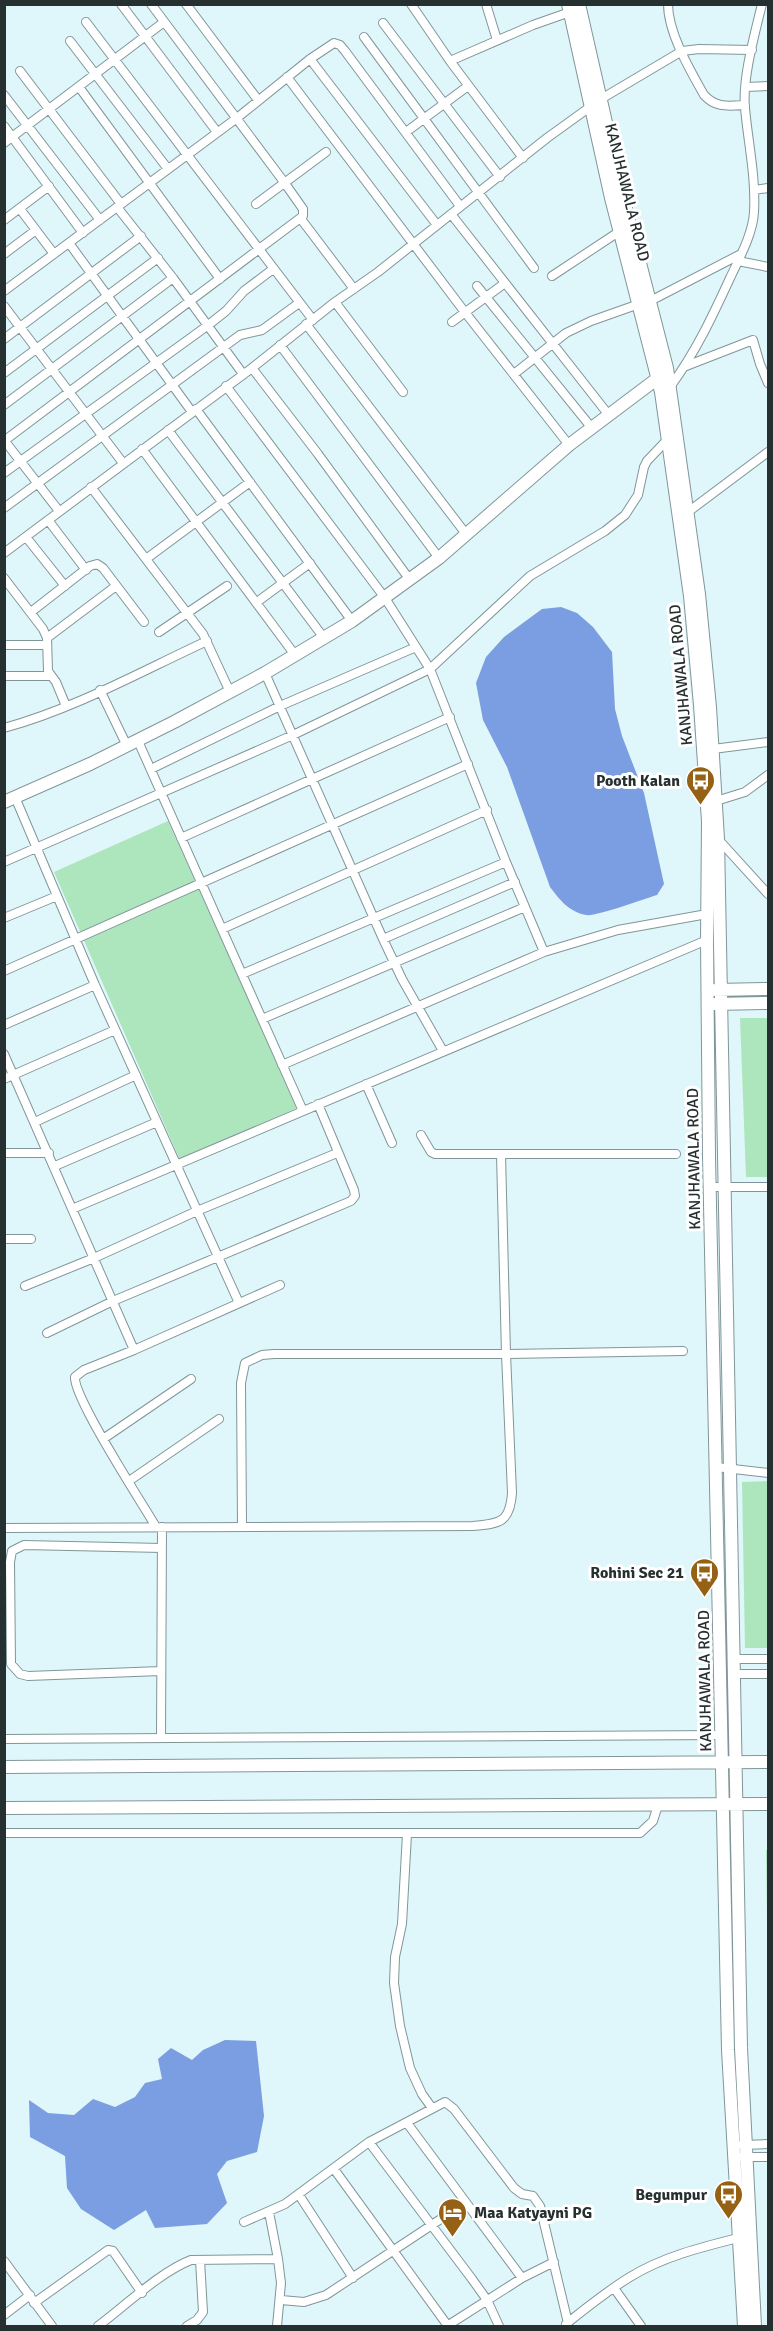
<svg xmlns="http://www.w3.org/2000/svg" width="773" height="2331" font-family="Signika,sans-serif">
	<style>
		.green { fill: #ade6bc }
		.water { fill: #7a9ee1 }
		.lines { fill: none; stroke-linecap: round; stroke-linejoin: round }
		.street-casing { stroke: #819699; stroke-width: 10 }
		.secondary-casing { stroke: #819699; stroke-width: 14 }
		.street { stroke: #fff; stroke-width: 8 }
		.secondary { stroke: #fff; stroke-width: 12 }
		.labels { text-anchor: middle; stroke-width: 6; stroke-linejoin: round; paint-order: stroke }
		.street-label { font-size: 16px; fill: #273031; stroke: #fff }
		.poi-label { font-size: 16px; font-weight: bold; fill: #273031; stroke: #fff; text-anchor: end }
	</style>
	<rect width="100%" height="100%" fill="#dff6fa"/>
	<!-- green -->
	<path class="green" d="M168 821 297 1108 180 1160 54 872Z
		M740 1018H768V1177H746Z
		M768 1481V1648H745L742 1482Z
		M766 1850H768V1989Z"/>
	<!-- water -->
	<path class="water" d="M561 607 577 613 593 627 612 652 615 709 622 736 644 793 664 884 657 895C644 899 595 917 586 915 569 912 559 899 550 887L507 767 483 720 476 683 486 657 504 637 542 609Z
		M225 2040 256 2041 264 2116 257 2152 227 2161 217 2174 227 2203 207 2224 155 2228 146 2210 114 2230 81 2209 67 2188 65 2156 30 2137 29 2100 48 2113 74 2115 93 2099 115 2107 135 2097 145 2083 162 2079 158 2059 171 2048 192 2060 203 2050Z"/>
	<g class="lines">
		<defs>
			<path id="street" d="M121 4 217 132
				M186 4 258 100
				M411 4 450 61 523 158
				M486 4 497 40
				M668 4C668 33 690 70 704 95 716 108 727 106 745 105
				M86 22 313 320
				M383 23 500 177
				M364 37 534 268
				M70 41 168 169
				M310 59 437 225
				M450 61 533 25 570 12
				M20 71 121 204
				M287 77 464 311 569 445
				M79 87 220 279
				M746 87 768 86
				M4 95 100 220
				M4 126 83 233
				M406 132 468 86
				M4 143 164 22
				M754 190 768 188
				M256 204 326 152
				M117 207 173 278 243 374
				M20 209 54 254
				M451 214 608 414
				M301 219 354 289
				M4 220 49 186
				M69 243 192 412
				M4 254 36 230
				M738 261 768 267
				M552 276 620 231
				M477 286 591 427
				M4 291 237 118 310 59 334 43 340 45 345 51 460 206
				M335 302 403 392
				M4 306 123 463
				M452 322 505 283
				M306 324 466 534
				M4 339 141 236
				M280 345 439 558
				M686 366 753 340 760 364 768 383
				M252 368 318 454 410 580
				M4 373 158 258
				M514 374 566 333 591 321 656 298 741 254
				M226 386 385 598 430 669 506 862 544 952
				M670 387C696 352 713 315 731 276 740 257 753 233 754 212 756 177 748 142 745 108 742 79 755 33 762 4
				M4 405 173 278
				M196 409 352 621
				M168 430 324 638
				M4 440 59 511
				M4 441 303 216V209L284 182 151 4
				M142 449 295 655
				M4 473 207 326 226 311 244 291 273 269
				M91 487 203 634 230 692
				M4 508 240 335 262 330 299 303
				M684 515 768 452
				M48 520 86 570
				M26 537 65 586
				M4 553 252 368 335 302 378 272 547 138 601 99 682 51 699 49 752 50
				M146 559 250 482
				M4 578 43 629 47 638 48 671 56 682 66 706
				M257 602 310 563
				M31 612 90 566 97 564 103 568 144 622
				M159 632 227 586
				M47 638 116 586
				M4 645H47
				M265 673 383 939 402 979 443 1051
				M4 676H51
				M100 690 127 746
				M4 728C74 709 142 671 207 641
				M138 741 303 1111
				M713 749 768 742
				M151 769 280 706 416 647
				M15 797 95 985 239 1303
				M716 801 745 792 768 775
				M181 838 450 717
				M718 839 768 894
				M4 862 293 735 430 669 530 576 605 531 625 515 638 495 644 467 647 461 667 440
				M4 918 57 896
				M222 929 487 810
				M383 939 515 882
				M4 971 468 764
				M242 974 506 862
				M262 1019 525 907
				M4 1025 95 985
				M4 1054 134 1350
				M282 1065 544 952 618 930 707 914
				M4 1079 115 1030
				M366 1084 392 1143
				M35 1122 136 1075
				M421 1135 431 1152 435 1154H676
				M4 1153H49
				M55 1166 157 1122
				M710 1187H768
				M72 1209 707 940
				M4 1239H31
				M25 1286 94 1258 197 1211 337 1153
				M47 1333 113 1301 351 1201 355 1196 354 1190 318 1104
				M103 1439 191 1379
				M716 1467 768 1473
				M129 1481 219 1419
				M242 1526 241 1383 245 1363 262 1355 274 1354H506L683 1351
				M156 1527C142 1503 73 1397 75 1377L84 1370 134 1350 280 1285
				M4 1528 473 1526C500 1524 510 1522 512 1493L506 1354 501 1154
				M732 1659H768
				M161 1671 28 1676 20 1674 11 1664 10 1562 12 1551 24 1545 162 1548
				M733 1674H768
				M161 1738 162 1527
				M4 1739 722 1735
				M4 1833H640L653 1821 658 1805
				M407 1834 402 1924 395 1957 394 1983 400 2026 410 2068 422 2094 432 2108
				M407 2123 522 2278
				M369 2142 472 2279 487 2300 499 2326
				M742 2145 768 2144
				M742 2157H768
				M334 2169 448 2326
				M299 2195 353 2278
				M269 2212 278 2259 281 2283 277 2326
				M244 2222 285 2204 369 2142 445 2102 454 2109 514 2188 522 2194 533 2196 540 2206 568 2323
				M4 2261 52 2326
				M614 2288 641 2326
				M281 2300 304 2302 326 2295 465 2203
				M34 2303 108 2250 113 2251 142 2293
				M4 2315 30 2295
				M566 2324C586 2308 607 2291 630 2277 662 2257 702 2247 738 2238
				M98 2326C125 2306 160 2272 191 2260L278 2259
				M187 2326 197 2320 203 2312 200 2260
				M447 2326 522 2278 554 2262"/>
			<path id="secondary" d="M568 4 611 198 661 392 690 596 700 705 708 821 707 940 709 1157 728 2050 744 2326
				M579 4 623 197 667 368 699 594 710 707 718 839 741 2048 755 2326
				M4 802 90 764 174 722 265 673 352 621 439 558 569 445 658 378
				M715 990 768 989
				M713 1004 768 1003
				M4 1767 768 1762
				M4 1808 768 1804"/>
		</defs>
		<!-- street casing -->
		<use href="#street" class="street-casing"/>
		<!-- secondary casing -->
		<use href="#secondary" class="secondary-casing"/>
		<!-- street -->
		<use href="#street" class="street"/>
		<!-- secondary -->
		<use href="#secondary" class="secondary"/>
	</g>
	<!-- icons -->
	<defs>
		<symbol id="bus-pin" viewBox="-11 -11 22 30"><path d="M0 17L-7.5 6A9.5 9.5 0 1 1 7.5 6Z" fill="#956115" stroke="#fff"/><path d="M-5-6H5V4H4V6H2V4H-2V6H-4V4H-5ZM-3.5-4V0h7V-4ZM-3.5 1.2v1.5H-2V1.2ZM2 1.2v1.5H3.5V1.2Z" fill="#fff"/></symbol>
		<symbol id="hotel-pin" viewBox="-11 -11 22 30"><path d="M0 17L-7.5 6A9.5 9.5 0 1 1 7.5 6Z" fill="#956115" stroke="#fff"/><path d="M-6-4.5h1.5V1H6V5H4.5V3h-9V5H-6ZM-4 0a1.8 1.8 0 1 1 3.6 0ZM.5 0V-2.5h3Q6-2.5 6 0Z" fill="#fff"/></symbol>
	</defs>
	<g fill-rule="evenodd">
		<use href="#bus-pin" x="684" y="764" width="33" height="45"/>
		<use href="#bus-pin" x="688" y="1556" width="33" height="45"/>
		<use href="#bus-pin" x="712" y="2178" width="33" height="45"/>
		<use href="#hotel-pin" x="436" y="2196" width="33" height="45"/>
	</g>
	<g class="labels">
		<!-- street labels -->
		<g class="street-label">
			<text transform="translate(628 192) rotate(76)" y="6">KANJHAWALA ROAD</text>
			<text transform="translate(680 675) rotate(-95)" y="6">KANJHAWALA ROAD</text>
			<text transform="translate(693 1159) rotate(-91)" y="6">KANJHAWALA ROAD</text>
			<text transform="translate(704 1681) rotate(-91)" y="6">KANJHAWALA ROAD</text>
		</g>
		<!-- poi labels -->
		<g class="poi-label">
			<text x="680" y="786">Pooth Kalan</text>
			<text x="684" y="1578">Rohini Sec 21</text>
			<text x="707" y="2200">Begumpur</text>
			<text x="474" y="2218" text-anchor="start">Maa Katyayni PG</text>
		</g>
	</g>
	<!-- border -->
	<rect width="773" height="2331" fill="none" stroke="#273031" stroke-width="12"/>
</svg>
